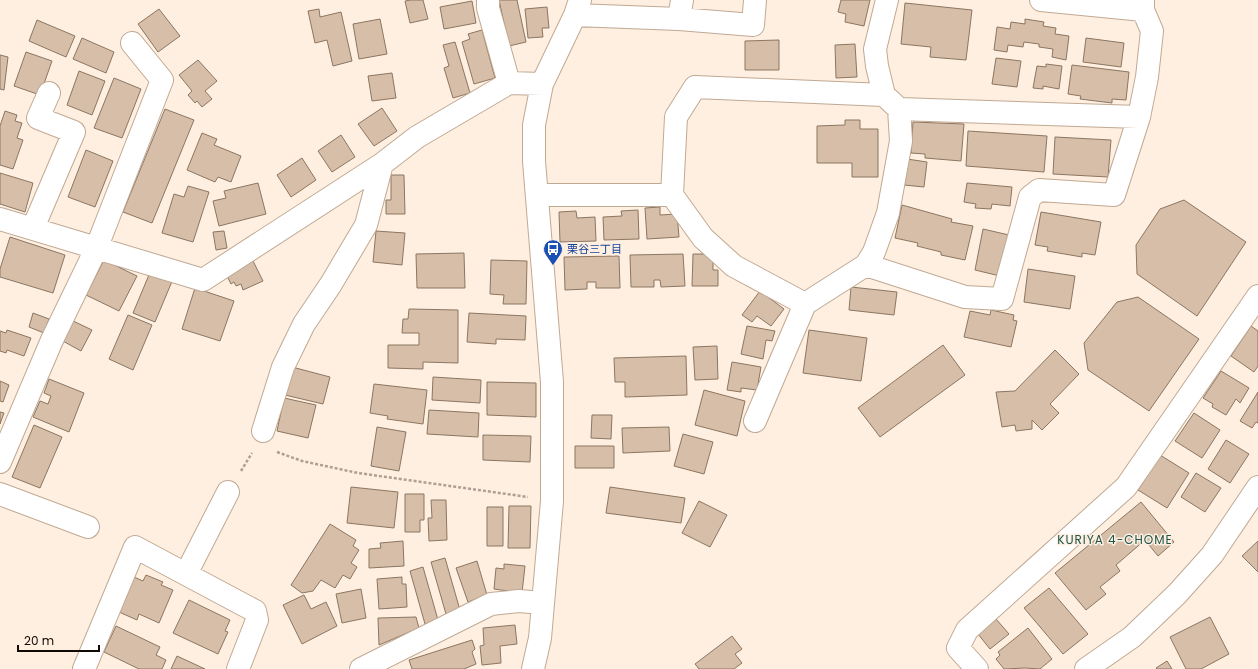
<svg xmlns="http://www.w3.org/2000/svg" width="1258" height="669" font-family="Poppins,'Noto Sans JP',sans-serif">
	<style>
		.building { fill: #d6bea8; stroke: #8c7661 }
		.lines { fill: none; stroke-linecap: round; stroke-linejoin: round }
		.minor-casing { stroke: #c0a993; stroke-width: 24 }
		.path { stroke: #aca095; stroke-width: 2.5; stroke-dasharray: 3 2; stroke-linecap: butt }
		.minor { stroke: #fff; stroke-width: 22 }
		.labels { text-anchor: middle; stroke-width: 3; stroke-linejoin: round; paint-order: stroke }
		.transit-label { font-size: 11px; fill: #164399; stroke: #feefe1; text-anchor: start }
		.neighbourhood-label { font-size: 12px; letter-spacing: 1px; fill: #1e554a; stroke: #feefe1 }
	</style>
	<rect width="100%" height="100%" fill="#feefe1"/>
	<!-- building -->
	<path class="building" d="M411 0H423L428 19 410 23 405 1Z
		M499 0H517L526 42 509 46Z
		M841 0H870L864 26 845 22 846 14 838 12Z
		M472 1 476 23 444 29 440 7Z
		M905 3 972 10 966 60 930 57 931 47 901 44Z
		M547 7 549 28H542L543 37 528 38 525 9Z
		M159 9 180 36 158 52 138 24Z
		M319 9 320 17 341 12 352 61 333 66 327 40 315 43 308 11Z
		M380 19 387 54 359 59 353 24Z
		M1025 19 1044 22 1043 26 1056 28 1055 34 1069 36 1066 60 1052 57 1053 49 1039 47V44L1024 42 1023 47 1008 45 1007 52 994 50 997 27 1010 29 1011 22 1025 24Z
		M37 20 75 36 66 57 29 41Z
		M482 30 495 78 474 84 462 42 470 39 468 34Z
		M82 38 114 52 106 73 73 59Z
		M1086 38 1124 43 1121 67 1083 62Z
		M779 40V70H745V41Z
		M455 42 470 93 453 98 444 68 449 66 443 45Z
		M855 44 857 77 836 78 835 45Z
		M26 52 52 61 40 95 14 86Z
		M0 55 8 57 4 90 0 89Z
		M996 58 1021 61 1017 87 992 84Z
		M198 60 217 81 205 91 212 99 202 107 197 101 195 103 188 95 192 91 179 75Z
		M1046 64 1062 66 1059 89 1043 86V89L1033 88 1037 66 1046 67Z
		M1072 65 1129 72 1126 100 1112 99V103L1080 99 1081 96 1068 94Z
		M79 71 105 81 92 115 67 105Z
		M392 73 396 98 372 101 368 76Z
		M114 78 141 89 122 138 94 128Z
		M382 108 397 131 374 146 358 124Z
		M165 109 194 120 152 223 123 212Z
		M5 111 17 115 15 121 22 123 17 138 23 140 13 169 0 165V126Z
		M845 120H860V129H878V177H852V163H817V126L845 125Z
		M913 122 964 124 961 161 925 158V154L911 153Z
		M968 131 1047 136 1044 172 966 166Z
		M202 133 217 139 214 145 241 156 231 182 218 177 215 182 187 170Z
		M341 135 355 157 332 172 318 151Z
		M1055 137 1111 140 1108 177 1053 174Z
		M86 150 113 161 95 207 68 197Z
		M302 158 316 180 291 197 277 175Z
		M907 159 927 162 924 187 904 185Z
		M0 173 33 183 25 212 0 204Z
		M391 175H404L405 214H386V200H391Z
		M258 183 266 214 219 226 213 201 226 198 224 191Z
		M967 183 1012 187 1010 206 992 204 991 209 975 208 976 204 964 202Z
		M188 186 209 192 193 242 162 233 174 194 184 197Z
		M1184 200 1246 242 1197 316 1137 274 1136 245 1160 209Z
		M902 205 952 219 951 222 973 226 965 260 941 255V252L917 246 918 243 895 238Z
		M660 207V215L677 214 679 237 647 239 645 208Z
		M638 210 639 239 604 240 603 217 622 216 621 211Z
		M576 211 577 218 595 217 596 241 560 242 559 212Z
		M1041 212 1101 222 1095 255 1082 253V257L1047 251 1048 247 1035 245Z
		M983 229 1009 235 1000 276 975 270Z
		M224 231 227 248 216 250 213 232Z
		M376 231 405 233 402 265 373 262Z
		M10 237 65 255 53 293 0 277V269Z
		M464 253 465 288H417L416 254Z
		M683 254 685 286 661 287 660 280H654V287H631L630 255Z
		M693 254H713V270H718V286H692Z
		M619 256 620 288H596V282H587V289L565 290 564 257Z
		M104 260 137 276 119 311 86 295Z
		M491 260 527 261 526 304H503L504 295 490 294Z
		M253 261 263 281 243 290 241 284 236 286 234 282 231 284 226 274Z
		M1028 269 1075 276 1070 309 1024 302Z
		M151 270 173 279 155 322 133 313Z
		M851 287 897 292 894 315 849 310Z
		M195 288 234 301 220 341 182 329Z
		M760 291 784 309 771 326 757 316 752 322 742 315Z
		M1138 297 1199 339 1149 411 1088 370 1084 343 1117 302Z
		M409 309 458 310V363L423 362V369L388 368V345H419V333H402L403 319H408Z
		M991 310 1014 315 1013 320 1017 321 1011 347 964 337 970 311 990 315Z
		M33 313 49 319 44 333 29 327Z
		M469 313 526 316 525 340 496 339V344L467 342Z
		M128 315 152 325 133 370 109 359Z
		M71 320 92 330 81 351 61 340Z
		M747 326 775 331 772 341 766 340 763 359 741 354Z
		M1251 326 1258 331V366L1254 372 1231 356Z
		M7 330 31 338 24 356 7 350 6 353 0 351V331L6 333Z
		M809 330 867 338 861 381 803 373Z
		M943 345 965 375 880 437 858 408Z
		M717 346 718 379 695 380 693 347Z
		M1055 350 1079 374 1050 404 1059 413 1042 430 1032 420V429L1016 431 1015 425 1002 427 996 392 1015 391Z
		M686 356 687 395 625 397V382H615L614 358Z
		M732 362 761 367 757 390 741 388V392L727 390Z
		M292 367 330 377 323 404 285 395Z
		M1221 371 1249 388 1240 403 1236 399 1226 415 1212 407 1213 404 1203 398Z
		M433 377 481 380 480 403 432 400Z
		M49 379 84 393 69 432 33 417 40 401 48 404 51 396 44 393Z
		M0 381 9 385 3 402 0 401Z
		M487 382 536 383V417L487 415Z
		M374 384 427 390 423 424 387 419 388 416 370 413Z
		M704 390 745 401 737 436 695 425Z
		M1258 392V423L1256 422 1252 428 1240 421Z
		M284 398 316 405 308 438 277 431Z
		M429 410 479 413 478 437 427 434Z
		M0 412 4 413 0 424Z
		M1194 413 1220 430 1202 458 1175 441Z
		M592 415H612L611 439 591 438Z
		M34 425 62 437 40 488 12 477Z
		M377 427 406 432 399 471 371 466Z
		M669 427 670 451 623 453 622 428Z
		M683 434 713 442 704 474 674 466Z
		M483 435 531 436 530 462 483 460Z
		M1226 440 1249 454 1230 483 1208 469Z
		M575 446H614V468H575Z
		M1160 455 1189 473 1167 508 1138 490Z
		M1196 473 1221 488 1205 512 1181 497Z
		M351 487 398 492 394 528 347 523Z
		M610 487 685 498 681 523 606 513Z
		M405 494H424V520H420V532H405Z
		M431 500H446L447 540 429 541 428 518H432Z
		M699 501 727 515 710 547 682 533Z
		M1141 502 1174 542 1158 556 1145 540 1116 565 1120 571 1100 587 1106 594 1086 610 1055 573Z
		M509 506H531L530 548H508Z
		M487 507H503V546H487Z
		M330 524 356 540 353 546 359 550 351 563 357 567 350 579 343 575 335 588 321 580 313 591 302 593 291 585Z
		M403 541 404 566 369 568V549L381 548 380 543Z
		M1258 541V572L1242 556Z
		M445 558 460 610 446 614 431 562Z
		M477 561 487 595 468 602 456 568Z
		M504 564 525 566 522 593 494 589 496 568 504 569Z
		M423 567 438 620 425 624 410 571Z
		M146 575 163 582 161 585 173 590 159 623 139 614 137 620 119 612 134 577 143 581Z
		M402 577V584H406L407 607 379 609 377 579Z
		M1049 588 1088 634 1063 654 1024 608Z
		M361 589 366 618 342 623 336 594Z
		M304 595 311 609 326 602 337 626 302 644 283 605Z
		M189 600 230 620 225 631 228 632 218 654 173 633Z
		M416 617 419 628 379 645 378 618Z
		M1210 617 1229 654 1201 669H1186L1170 637Z
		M996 619 1009 634 990 649 978 634Z
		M515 625 517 644 500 646 501 663 482 665 480 646 484 645 483 628Z
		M116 626 160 647 156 655 166 660 162 669H139L104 652Z
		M1028 628 1052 659 1040 669 1025 668 1004 669 996 659 1000 655 998 652Z
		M732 636 742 649 735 654 742 663 734 669H699L695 664Z
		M472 640 475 649 472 652 476 664 464 669H412L409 660Z
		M177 656 205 669H171Z
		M1167 661 1172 669H1157L1156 668Z"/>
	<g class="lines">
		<defs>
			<path id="minor" d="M488 0V8L509 83
				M1041 0 1143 10
				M575 15 679 19 753 25 755 0
				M679 19 682 0
				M884 95 877 66 875 49 887 0
				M537 195H672
				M0 219 203 280 382 164 417 137 509 83 542 84
				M33 228 74 132 38 118 49 93
				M866 265 965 297 1002 299 1030 197 1039 190 1114 195 1139 117 1147 77 1152 31 1143 10V0
				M805 304 734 266 703 238 672 195 676 117 695 87 884 95 899 109 1139 117
				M755 421 805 304 866 265 874 252 888 213 901 141 899 109
				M263 431 283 367 304 324 331 284 366 225 382 164
				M0 462 52 340 96 249 162 80 132 43
				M0 494 88 527
				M186 574 228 492
				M84 669 135 547 255 611 257 620 238 669
				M361 669 491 604 519 601 543 603
				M533 669 540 638 552 501V382L534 161V125L542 84 575 15 580 0
				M977 669 958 648 967 630 1126 487 1258 296
				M1086 669 1132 637 1177 594 1212 555 1258 487"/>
		</defs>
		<!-- minor casing -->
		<use href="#minor" class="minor-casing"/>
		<!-- path -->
		<path class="path" d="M277 452 302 461 358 473 528 497
			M241 471 252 453"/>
		<!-- minor -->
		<use href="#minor" class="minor"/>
	</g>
	<!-- icons -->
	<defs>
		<symbol id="bus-pin" viewBox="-11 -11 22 30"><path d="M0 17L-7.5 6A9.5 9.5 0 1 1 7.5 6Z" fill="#1a4fb4" stroke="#feefe1"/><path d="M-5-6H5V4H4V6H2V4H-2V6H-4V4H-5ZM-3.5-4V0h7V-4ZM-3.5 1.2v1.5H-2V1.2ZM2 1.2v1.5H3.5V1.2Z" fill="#fff"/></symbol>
	</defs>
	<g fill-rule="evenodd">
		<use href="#bus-pin" x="542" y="238" width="22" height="30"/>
	</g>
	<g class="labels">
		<!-- transit labels -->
		<g class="transit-label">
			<text x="567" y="253">栗谷三丁目</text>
		</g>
		<!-- neighbourhood labels -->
		<g class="neighbourhood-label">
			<text x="1115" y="544">KURIYA 4-CHOME</text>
		</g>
	</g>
	<!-- scale -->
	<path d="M18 645v6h81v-6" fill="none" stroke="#110a04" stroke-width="2"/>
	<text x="24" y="645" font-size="12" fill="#110a04" stroke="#feefe1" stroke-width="3" paint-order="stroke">20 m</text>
</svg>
